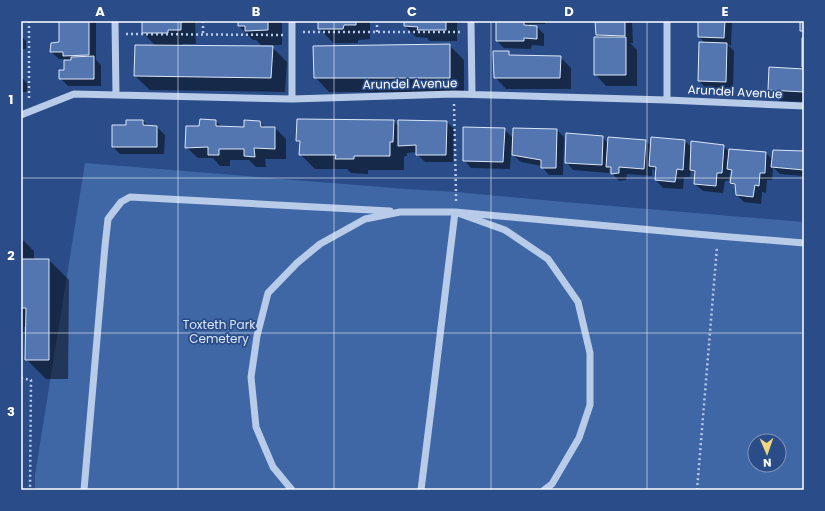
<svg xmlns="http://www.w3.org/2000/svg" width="825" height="511" font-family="Poppins,sans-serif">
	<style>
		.green { fill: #3f66a5; fill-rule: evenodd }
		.shadow { fill: #0007 }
		.building { fill: #5376b0; stroke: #dbe6f7 }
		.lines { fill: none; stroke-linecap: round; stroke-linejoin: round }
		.path { stroke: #b8cbe9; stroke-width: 2.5; stroke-dasharray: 2 3; stroke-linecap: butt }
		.minor { stroke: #b8cbe9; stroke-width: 7 }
		.grid { fill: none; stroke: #fff; stroke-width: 1; stroke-opacity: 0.55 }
		.labels { text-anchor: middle; stroke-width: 3.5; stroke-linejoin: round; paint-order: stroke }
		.street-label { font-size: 12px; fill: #fff; stroke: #2a4d89 }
		.park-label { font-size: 12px; fill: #dbe6f7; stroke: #2a4d89 }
		.neatline { fill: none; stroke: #fff; stroke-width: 1.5 }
		.grid-label { font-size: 13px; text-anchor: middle; font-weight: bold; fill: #fff }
	</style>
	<rect width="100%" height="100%" fill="#2a4d89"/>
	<!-- green -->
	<path class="green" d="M85 163 406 189 456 192 564 202 804 222V490H35V475ZM755 441H779V465H755Z"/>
	<!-- shadow -->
	<path class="shadow" d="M60 21H96V60L101 65V86H68L60 78 65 71V59H59L51 52 60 43Z
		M143 21H195L196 44H182V46L272 47 287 62 285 92 150 90 135 76 156 46 143 33Z
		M239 21H282V45H261L256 40H253L239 26Z
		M319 21H370V39L358 40V43H333L319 28Z
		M405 21H457V41H430L427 38 416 37 405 26Z
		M497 21H545V24H529V26L537 27 544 34V46L532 45 531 49 504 48 497 41Z
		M596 21H632L633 43H630L637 50V86H606L595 74 600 38 597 35Z
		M699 21H732L731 45H728L734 51 733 89H707L699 81 705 43 699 37Z
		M21 36 26 41V49H21Z
		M449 45 464 60V92H329L315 77Z
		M508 52 513 57H560L571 68V89H506L495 77Z
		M804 70V102L780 101 769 90Z
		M21 77 27 83V92H21Z
		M143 121 149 126 157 127 165 135 164 154H120L113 147Z
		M216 121 222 127 245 128 260 122 265 128H275L286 139V159H265L266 167H256L249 160H230V166H220L213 158H198L186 147 200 127Z
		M394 121 399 127 447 122 454 129 453 162H425L417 154V152L407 153V156H404V170H368V174L351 173 347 169H315L300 154 301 144 297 141Z
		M504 129 512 137 510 169 471 168 464 160Z
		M557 130 564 137 563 175H549L542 167V166L521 162 513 155Z
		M602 137 609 144 646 141 652 147 685 141 692 148 723 146 730 153H766L773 160 804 152V176L780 174 773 167 772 180H767L766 193 762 192 761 204 744 202 736 194V187L731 182 733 174 730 171 729 180 725 181 723 193 703 191 695 184 696 175 691 170 690 177H684L683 189 663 188 656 180V172L652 168V176L627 174 626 180 619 181 612 173V171L609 168V173L573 170 566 162Z
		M21 238 34 251V260H49L69 280 68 379H46L26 359V327H24V334H21Z"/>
	<!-- building -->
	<path class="building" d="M59 21H89V55L63 56V52H50L51 43 59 42Z
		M142 21H181V30H168V33H142Z
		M238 21H268V30L245 31V26H238Z
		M318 21H356V25H344L343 29H318Z
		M404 21H446V30H417L418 27 404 26Z
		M496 21H524V25L537 26V39L524 38V41H496Z
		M595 21H625V36L596 35Z
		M698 21H725L724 38 698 37Z
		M800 21H804V31H800Z
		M594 37H626V75H594Z
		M802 38H804V67H802Z
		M699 42 727 43 726 82 698 81Z
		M450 44V78H314L313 46Z
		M135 45 273 46 271 78 134 76Z
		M493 51H509V55L561 56 560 78H494Z
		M94 56V79H59V70H64V60H71V57Z
		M769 67 804 69V92L768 90Z
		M200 119 216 120V126L244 127V120L260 121 261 127H275V149L254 148 255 157 244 156V149H219V155H208V147L185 148 186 126H199Z
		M297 119 394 120 393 142H390V156H354V159H335L336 155H299L300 141H296Z
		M126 120H143V125L157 126V147H112V125H126Z
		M398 120 447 121 446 155H416V145L398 146Z
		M463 127 505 128 503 162 463 161Z
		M513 128 557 129 556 168H541V160L512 155Z
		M566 133 603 136 602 165 565 163Z
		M608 137 646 140 644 169 619 167V173L611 174V167H606Z
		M651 137 685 140 683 170 677 169 675 182 655 180 656 167 649 166Z
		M691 141 724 145 722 173H717L716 186 694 184 695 171 690 170Z
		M729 149 766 152 765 173H760L759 186 755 185 753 197 736 195 735 184 730 183 732 170 727 169Z
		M773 150 804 151V170L771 167Z
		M21 259H49V360H25L26 308H21Z"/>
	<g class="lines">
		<!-- path -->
		<path class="path" d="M29 21V100
			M203 21V35
			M303 32H460
			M377 32V21
			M126 34 283 35
			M454 104 456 192V201
			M21 378 31 380 30 490
			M697 490 717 247"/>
		<!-- minor -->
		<path class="minor" d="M115 21 116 95
			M292 21V99
			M471 21 472 94
			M667 21V100
			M21 115 74 94 292 99 454 94 667 100 804 106
			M84 490 105 246 108 219 121 202 130 197 390 211
			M292 490 273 467 256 427 251 377 257 336 268 293 297 263 320 244 365 219 400 212H455L505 230 548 259 578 302 590 353V405L579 438 552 484 544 490
			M421 490 432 402 455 212 718 236 804 243"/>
	</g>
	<!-- grid -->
	<path class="grid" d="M178 21V490M334 21V490M491 21V490M647 21V490M21 178H804M21 333H804"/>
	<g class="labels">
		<!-- street labels -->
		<g class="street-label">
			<text transform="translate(410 84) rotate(-1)" y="4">Arundel Avenue</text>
			<text transform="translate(735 92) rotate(3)" y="4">Arundel Avenue</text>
		</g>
		<!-- park labels -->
		<g class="park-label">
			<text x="219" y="329">Toxteth Park<tspan x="219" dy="14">Cemetery</tspan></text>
		</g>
	</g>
	<!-- border -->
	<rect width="825" height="511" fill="none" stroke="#2a4d89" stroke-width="44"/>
	<!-- north arrow -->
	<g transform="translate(767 453) rotate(178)"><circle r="19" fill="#2a4d89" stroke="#7f94b8"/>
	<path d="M0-3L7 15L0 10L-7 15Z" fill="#efd67f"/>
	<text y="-6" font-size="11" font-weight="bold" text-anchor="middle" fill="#ffffff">N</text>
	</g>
	<rect x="22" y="22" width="781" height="467" class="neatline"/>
	<g class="grid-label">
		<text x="100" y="16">A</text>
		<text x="256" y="16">B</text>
		<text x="412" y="16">C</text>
		<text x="569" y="16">D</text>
		<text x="725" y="16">E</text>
		<text x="11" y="104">1</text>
		<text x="11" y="260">2</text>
		<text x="11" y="416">3</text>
	</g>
</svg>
